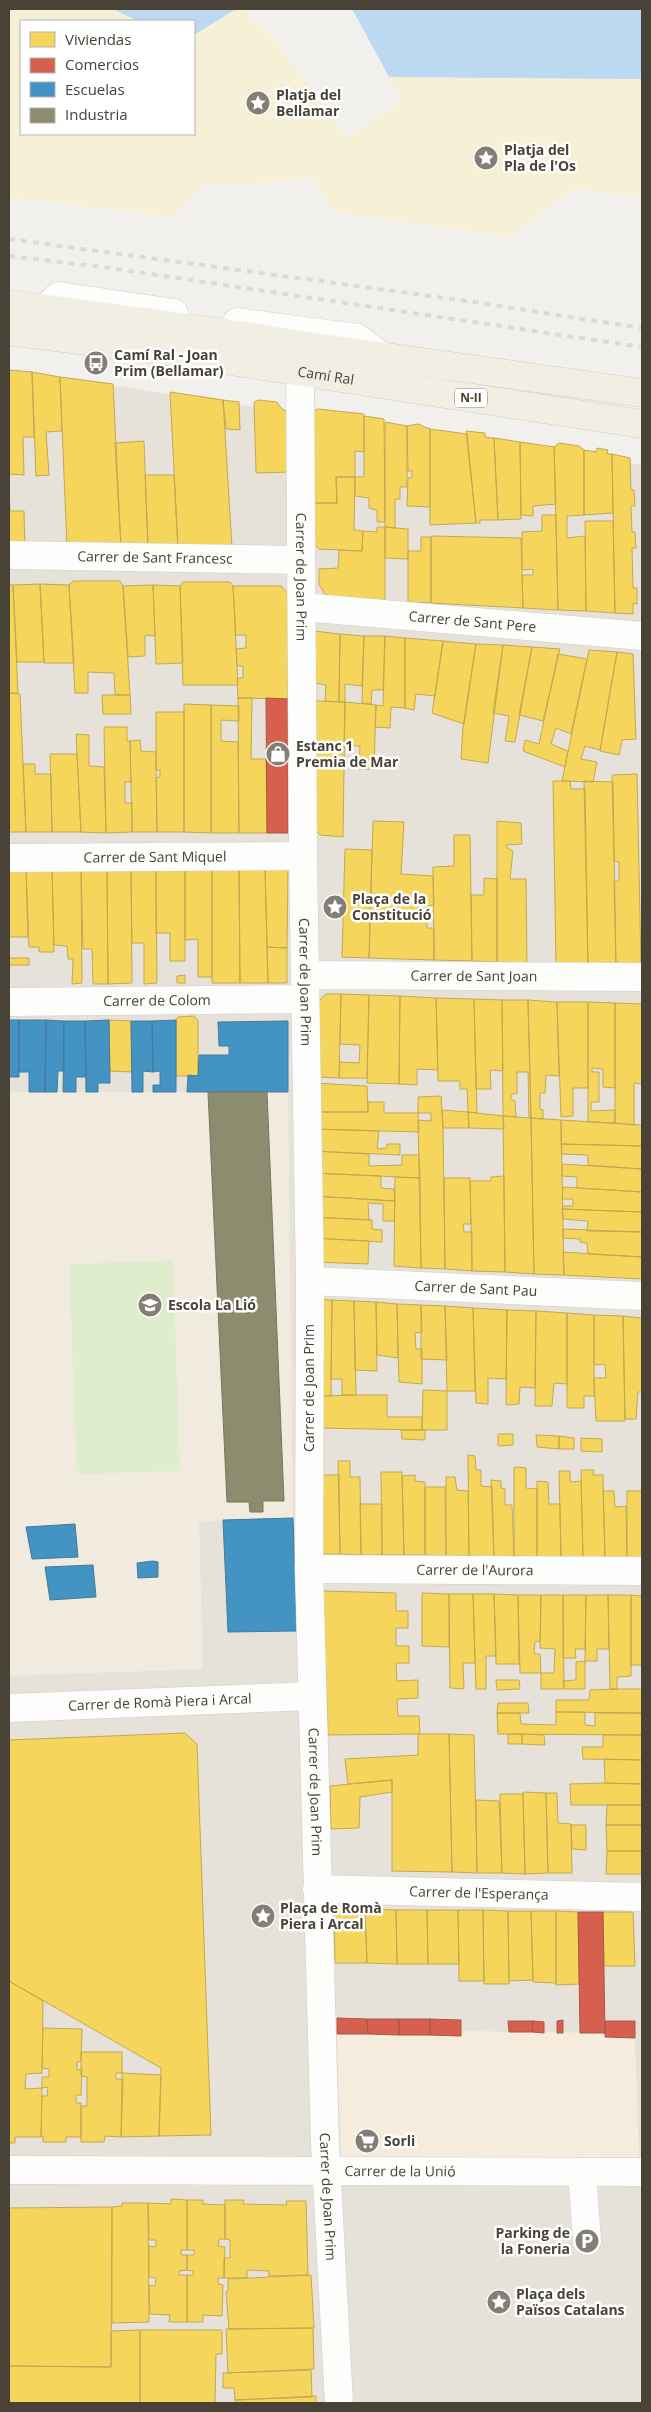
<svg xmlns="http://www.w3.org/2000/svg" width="651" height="2412" font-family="'Open Sans',sans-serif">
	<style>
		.residential { fill: #e6e2d9 }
		.commercial { fill: #f5ecde }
		.education { fill: #f0ebde }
		.green { fill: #deedcb }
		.sand { fill: #f6f0d6 }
		.water { fill: #bbd9f1 }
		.pier { fill: #f2f0ec }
		.homes { fill: #f6d55c; stroke: #c2a951 }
		.shops { fill: #d6604d; stroke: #ab5746 }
		.schools { fill: #4393c3; stroke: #447b99 }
		.industry { fill: #8c8c6e; stroke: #78765e }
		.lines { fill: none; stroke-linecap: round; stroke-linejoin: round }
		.minor-casing { stroke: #d0cec9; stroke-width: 29 }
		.major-casing { stroke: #d4cdb9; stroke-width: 29 }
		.minor { stroke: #fdfdfc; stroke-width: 28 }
		.major { stroke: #f1eee4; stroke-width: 28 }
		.rail { stroke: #dadad9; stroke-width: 4; stroke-dasharray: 6 6; stroke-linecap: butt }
		.labels { text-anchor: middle; stroke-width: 5; stroke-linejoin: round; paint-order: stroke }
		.shield { fill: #fff; stroke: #7f7b73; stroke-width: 1 }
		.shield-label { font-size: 12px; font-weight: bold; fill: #484237 }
		.poi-label { font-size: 14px; font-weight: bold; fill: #484237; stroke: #fff; text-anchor: start }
		.street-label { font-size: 14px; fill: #484237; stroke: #fff }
	</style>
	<rect width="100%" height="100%" fill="#f2f0ec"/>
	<!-- residential -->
	<path class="residential" d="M9 370 642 465V2403H9Z"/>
	<!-- commercial -->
	<path class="commercial" d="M461 2031 605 2033V2037L635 2038 639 2159 476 2160 341 2157 337 2034 461 2036Z"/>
	<!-- education -->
	<path class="education" d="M9 1092H288L293 1518 199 1522 203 1669 9 1676Z"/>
	<!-- green -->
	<path class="green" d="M173 1261 180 1471 77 1474 69 1264Z"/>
	<!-- sand -->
	<path class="sand" d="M9 9H113L138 21H21V134H194V35L236 9H244L248 17 275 39 346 138 402 101 389 77 642 79V198L574 188 511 237 333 212 314 179 203 186 174 217 9 197Z"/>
	<!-- water -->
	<path class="water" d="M113 9H236L194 35V21H138Z
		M352 9H642V79L389 77Z"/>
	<!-- pier -->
	<path class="pier" d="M350 9H352L390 80 387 78Z"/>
	<!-- homes -->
	<path class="homes" d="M9 370 32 372 34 437H23L24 475 9 474Z
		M32 372 60 377 62 431 46 432 49 475 36 476Z
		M60 377 113 384 121 548 67 547Z
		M170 392 223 400 232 547 178 548Z
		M223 400 239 402 240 430 226 429Z
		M258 400 277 402 281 408 289 413 291 472 256 473 254 402Z
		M318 409 364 414V452L355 451V477H336L337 503H313V411Z
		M364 416 384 419 385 522H377V510L369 508V498L355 496V477H364Z
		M385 422 407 426V487H400V499H395V528L385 527Z
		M418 424 430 429V507L407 506 408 478H412V471H408L407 426Z
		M430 429 467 434 476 523 430 525Z
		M466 431 485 433V437L494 438 498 520H480V523H476Z
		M494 438 520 442 521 519 498 520Z
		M144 441 148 548H121L115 443Z
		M520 442 554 447 556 504 533 506V516L521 515Z
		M559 443 579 446 584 450V515L567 516V538L585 536 586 611 558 610 554 447Z
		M597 448 608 450 607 454H612L613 513 584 515V450L596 452Z
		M612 454 630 458 631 490H634L635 506H631L632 532H635L636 548H632L633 588H637V604L633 603V614L615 613Z
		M145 475H174L178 548H148Z
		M336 477H355L354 530 363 531 362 551 319 549 313 543V503H337Z
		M9 485 10 511H24L25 547H9Z
		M542 515H556L558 610 523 608 522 575H533V569L522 570V532L542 531Z
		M585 521H613L615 613 586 611Z
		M377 527H385V600L329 596 324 593 319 584V569L338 568 339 550 362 551 363 531 377 532Z
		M385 527 408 529V559L385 558Z
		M431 536 521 538 523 608 431 603Z
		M421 537H431V603L408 602V551H421Z
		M73 581H120L123 586 130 695H115L114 673 88 672V693H75L69 585Z
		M183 582H230L233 586 238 685H183L180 586Z
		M40 584 44 662H17L13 585Z
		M40 584 69 585 74 663H44Z
		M9 585H13L18 693H9Z
		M153 585 155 636 145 635V656L128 657 123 586Z
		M153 585 180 586 183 663 156 664Z
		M233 586H281L288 594V699L238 698 237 678H243V666H237L236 649 246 648V635H236Z
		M314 631 340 634 339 702 325 701 326 685 314 683Z
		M340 634 364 636 362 686 345 684V702H339Z
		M364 636H385L383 690H372L371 704 362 703Z
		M385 636 405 638V708L391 707 390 728 375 727 376 705 383 706Z
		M405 638 443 641 435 696 416 694 414 710 405 708Z
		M443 641 476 644 464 724 432 713Z
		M476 644 503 645 488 763 461 759 463 727Z
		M503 645 532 647 515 742 505 741 509 716 493 713Z
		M532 647 560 649 543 721 519 715Z
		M589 650 617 652 600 750 585 746 581 759 597 762 593 782 562 781Z
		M617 652 633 654 636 739 622 740 619 755 600 751Z
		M558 654 587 659 571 734 556 728 551 744 568 751 565 767 523 751 525 740 539 744Z
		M9 693 20 694 26 832H9Z
		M102 695H130L131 714H103Z
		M238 698H252L251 759H266L267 833H239Z
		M315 701 345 702 343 837 320 835 314 829Z
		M345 702 376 705 374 769H359L360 746 344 745Z
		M184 704 211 705V833L184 832Z
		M211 705 239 706V721L221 720V741L238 742 239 833H211Z
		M156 712H184V832H157L156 778 160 777V770H156Z
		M104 727H127V741H130L131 782H125V803H132V832L106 833Z
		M76 734 89 735V766L104 767 106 833 81 832Z
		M140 740 141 751 156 752 157 832H132L130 741Z
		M50 754H77L81 832H52Z
		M23 764H35V774H51L52 832H26Z
		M637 774 641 966H616L614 881H619V862L614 861 612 775Z
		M553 781H570L571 789H585L588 965 556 964Z
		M584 781 613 782 616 966 588 965Z
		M373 821 404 822 401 874 433 876 434 905 427 906V928H434V960L369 958Z
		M497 821 521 823 522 844 506 845V847L513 851 510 879H526L527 963 497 962Z
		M454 835H470L472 961 434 960 433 867 454 866Z
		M345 849 372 850 369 958 342 957Z
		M107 868 108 984H93L92 949H83L81 869Z
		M107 868 131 869 132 983 108 984Z
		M156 868 157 983 144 984V943H132L131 869Z
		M156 868 185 869V961H170V933H156Z
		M239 868 240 983H212V869Z
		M239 868H265L268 983H240Z
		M265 868H288L287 948 267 947Z
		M26 869 28 937H9V870Z
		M26 869H52L54 952H39V947H29Z
		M52 869H81L82 983 72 984 73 959H68L67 946 54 945Z
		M185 869H212V977H198V939L185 940Z
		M484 878 497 879V962L472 961 471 895H484Z
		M267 947 287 948V983H268Z
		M9 958H29V965H9Z
		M185 975V983H177V976Z
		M326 994H341L339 1078 314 1077V1006Z
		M341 994 369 995 367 1078H339L340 1062 359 1063 360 1045 340 1044Z
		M369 995 400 996 399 1084 367 1083Z
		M400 996 436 998 438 1070 417 1069V1085L399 1084Z
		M436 998 474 999 477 1113 468 1112 467 1089H460V1081H438Z
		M474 999 502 1000 503 1071 490 1070 491 1089H476Z
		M502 1000H528L531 1118 529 1117 528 1072H517V1094H511V1099L515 1101 516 1117 503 1116Z
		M528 1000 557 1002 559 1076 546 1075 545 1093H540V1109L543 1110V1119L531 1118Z
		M557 1002H588V1088H573V1116L561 1117Z
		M588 1002 615 1003V1088L603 1087V1069L592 1068V1072H599V1102H591V1111L615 1110V1123L588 1122Z
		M615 1003 642 1004V1084L634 1083V1125L615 1123Z
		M194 1016 198 1021V1076H176V1020L178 1017Z
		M109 1020 131 1021 132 1072 110 1071Z
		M314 1083 367 1086 368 1112H313Z
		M441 1096 443 1128 445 1269 421 1268 418 1120 431 1121V1113H418V1097Z
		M368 1102H384V1113H418L419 1132 313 1129V1112H368Z
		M442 1110 468 1112 469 1128H443Z
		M468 1112 503 1116 504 1129 469 1128Z
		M503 1116 531 1118 534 1274 505 1272Z
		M531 1118 561 1120 564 1275 534 1274Z
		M561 1120 642 1125V1146L561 1144Z
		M313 1129 379 1131 377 1149 387 1148V1144H400V1155L313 1151Z
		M561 1144 642 1146V1169L588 1165V1155L562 1154Z
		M313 1151 369 1154V1166L402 1165V1155H419L420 1178 313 1173Z
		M562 1164 642 1169V1192L577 1188V1177L562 1176Z
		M313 1173 381 1176V1188L394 1189 395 1201 313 1196Z
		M504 1176 505 1272 472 1271 470 1181H491V1177Z
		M395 1177 420 1178 421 1268 394 1266Z
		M444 1178H470L471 1224H463L464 1232H472V1271L445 1269Z
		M563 1187 642 1192V1212L562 1209 563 1206H573V1199H562Z
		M313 1196 395 1201 394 1221H383V1204L368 1203 369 1220 313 1217Z
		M562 1209 642 1212V1232L587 1231 588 1221 563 1219Z
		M313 1217 372 1220V1229L382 1230V1242L313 1238Z
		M563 1229 642 1232V1257L588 1254 587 1243 580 1242V1239L563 1238Z
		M313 1238 369 1241 368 1264 313 1262Z
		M563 1252 642 1257V1279L564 1275Z
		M314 1299 332 1300 331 1396H317Z
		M332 1300 354 1301 356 1395H342V1379H331Z
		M354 1301 376 1302 377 1371 355 1370Z
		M376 1302 397 1304 398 1358 377 1355Z
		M397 1304 421 1305 422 1332 415 1333 416 1349H422V1384L399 1382Z
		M421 1305 445 1306 447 1360 421 1359Z
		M445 1306 473 1308 475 1391H447Z
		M473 1308 507 1310 506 1379 488 1378V1404L476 1403Z
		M507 1310 536 1311 535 1388 520 1387 519 1404 506 1405Z
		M536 1311 567 1313V1384L554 1383 552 1406H535Z
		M567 1313 594 1315V1396H584V1408H567Z
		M594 1315 623 1316 625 1421H596L594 1378H606L605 1364 594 1365Z
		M623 1316 642 1318V1392H638L636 1419H625Z
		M423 1390 447 1391V1430H422Z
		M356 1395H387V1417H422V1430L318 1428 317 1396Z
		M401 1430H425V1440L402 1439Z
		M498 1434H513V1445L498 1446Z
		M536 1435 559 1436V1449L537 1447Z
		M559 1436 574 1438V1449H559Z
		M581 1438 602 1439V1452L581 1451Z
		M468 1455 475 1456 476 1470H481V1486L492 1487 494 1557 469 1556Z
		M338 1461H350V1477H360L361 1555 340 1554Z
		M514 1467 526 1468V1488L537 1489V1557L514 1556Z
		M581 1470H594L593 1475H603L605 1558 583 1557Z
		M559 1471H570V1482L581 1481 583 1557H561Z
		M381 1472H402L404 1555H382Z
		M320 1475H339L340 1554H322Z
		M415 1475V1481L425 1482V1555H404L402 1476Z
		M446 1477H455L457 1490 468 1491 469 1556H446Z
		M491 1480 501 1481V1488L505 1489V1505H512L514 1556 494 1557Z
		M537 1481 548 1482 549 1504H560L561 1557H537Z
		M425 1487H445L446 1556 425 1555Z
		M603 1491H614L615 1507 626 1506 627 1558H605Z
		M627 1491H642V1558H627Z
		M360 1504H382V1555H361Z
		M323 1591 396 1593V1611H408V1628H396V1646H409V1663H396L397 1681 418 1680V1698L397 1699 398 1716H419L420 1734 328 1735Z
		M422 1593 449 1594V1647L422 1646Z
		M449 1594H473L475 1663H463L464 1689 450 1688Z
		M473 1594H494L496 1656H486V1689H476Z
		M494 1594 518 1595 519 1664H496Z
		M518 1595H541L540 1641 535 1642 534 1654H540L541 1673H520Z
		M541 1595H563L564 1689H541V1673H554L555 1649 540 1648Z
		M563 1595H586L585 1649H575L576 1658H563Z
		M586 1595H608L609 1649H597V1661H585Z
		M608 1595H631V1676L617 1677V1689H610Z
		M631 1595 642 1596V1665H631Z
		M585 1661V1689H564L563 1681 576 1680V1662Z
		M496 1680H519L520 1689 497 1690Z
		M617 1689H642V1713L556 1712V1700H589L590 1690Z
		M498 1703H528L529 1713H497Z
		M556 1712H585V1725L595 1726V1713H642V1735L498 1734 497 1713H520L521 1724 556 1725Z
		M185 1733 197 1744 211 2135 159 2136 161 2068 9 1981V1740Z
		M418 1734H449L452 1872 392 1871V1780L348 1784 345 1759 418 1755Z
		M449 1734 474 1735 477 1873 452 1872Z
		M508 1734H522V1744H508Z
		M522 1734 544 1735 545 1745 522 1744Z
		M603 1735H642V1760L583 1759 582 1747H603Z
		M604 1759 642 1760V1784L605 1783Z
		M392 1780V1792L360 1797 359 1828 331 1829 330 1786Z
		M605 1783 642 1784V1805H571L570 1784Z
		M523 1792 546 1793 548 1873 525 1874Z
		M546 1793H557L558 1823 571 1824 572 1873H548Z
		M500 1794H523L525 1874 502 1873Z
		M476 1800 499 1801 502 1873H477Z
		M607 1805H642V1825H606Z
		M571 1825H586V1850L572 1849Z
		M606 1825H642V1851H607Z
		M607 1851H642V1874H606Z
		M334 1909H365L367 1963H335Z
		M365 1909 396 1910 397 1964 367 1963Z
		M396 1910H427L428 1964H397Z
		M427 1910H458L459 1964H428Z
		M458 1910H483L484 1981H459Z
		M483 1910 508 1911 509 1984H484Z
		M508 1911H531L533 1980 509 1981Z
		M531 1911H556V1983L533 1982Z
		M556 1911 578 1912 579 1984 556 1985Z
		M603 1912H633L635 1966H604Z
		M9 1981 43 2001 42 2073 26 2074 25 2089 42 2088 41 2137H15V2143H9Z
		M43 2028 82 2029 81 2061 77 2062V2070L82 2069 81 2095H76V2103H81V2137H66V2142H43V2136L41 2137 42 2096H47L48 2087 42 2088V2077H49V2069L42 2068Z
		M81 2052H122V2073H116V2079H123L121 2137 105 2136 104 2142H81V2106H87V2077L81 2076Z
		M122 2073 161 2075 159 2136 121 2137Z
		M171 2199 187 2200V2250H181V2255H187V2270L179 2271V2275H187V2322H169L170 2315 150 2314 149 2285 155 2286 156 2278 149 2277V2246L156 2247V2240H149L148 2203 171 2204Z
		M187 2200H203V2204L225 2205V2239H219L218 2246 225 2247 224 2278H218V2284L223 2285 222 2316 203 2315V2322H187V2275H193V2271L187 2270V2255H194V2250H187Z
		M225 2200H244L243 2204 287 2205 286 2201H306L308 2275 269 2276V2271L247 2270V2278H224V2258H230V2240L225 2239Z
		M122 2203H148L149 2322 112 2323V2207L122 2206Z
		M112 2207 111 2367 9 2366V2208Z
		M311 2275 314 2328 229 2329 226 2292 228 2291V2279Z
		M313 2328 314 2369 228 2373 226 2329Z
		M140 2330V2403H9V2366L111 2367V2331Z
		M140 2330H222V2354H216L215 2403H140Z
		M311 2370 312 2397 235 2400 234 2388H223V2373Z
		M316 2396V2403H235V2400Z"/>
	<!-- shops -->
	<path class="shops" d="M266 698 288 699V833H267Z
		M578 1912H603L605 2033H580Z
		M337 2018 367 2019 368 2034H337Z
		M367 2019H399V2035L368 2034Z
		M399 2019H430V2035H399Z
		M430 2019 461 2020V2036L430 2035Z
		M563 2020V2033H557V2021Z
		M508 2021H533L532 2032H509Z
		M533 2021 544 2022V2033L532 2032Z
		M605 2021H635V2038L605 2037Z"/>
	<!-- schools -->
	<path class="schools" d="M9 1020H19V1077H9Z
		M19 1020H46L45 1092H29V1072H19Z
		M46 1020 64 1021V1071H58L57 1092H45Z
		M109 1020 110 1083H98V1092H86L85 1021Z
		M176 1020V1092H153V1085H160V1071L153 1072 152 1021Z
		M64 1021H85L86 1077H76V1092H63Z
		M131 1021H152L153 1072 143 1071V1092H132Z
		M288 1021V1092H187L188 1075 198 1076 199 1055H229V1046H219L218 1022Z
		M293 1518 297 1631 228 1632 223 1520Z
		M75 1524 78 1557 32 1559 26 1527Z
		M153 1561 158 1562V1577L138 1578 137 1563Z
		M93 1565 96 1597 50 1600 45 1567Z"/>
	<!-- industry -->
	<path class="industry" d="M208 1092H267L284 1501H263V1512H250L249 1502H227Z"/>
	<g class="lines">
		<defs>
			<g id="minor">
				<path d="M45 309 59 296 174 313"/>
				<path d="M237 322 357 338 383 357"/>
				<path id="s1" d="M300 371 303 856 310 1281 309 1569 325 2144 339 2403"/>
				<path id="s2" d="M9 555 301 560"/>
				<path id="s3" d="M302 607 642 636"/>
				<path id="s4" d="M9 858 303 856"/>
				<path id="s5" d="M305 975 642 977"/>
				<path id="s6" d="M9 1002 305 999"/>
				<path id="s7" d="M310 1281 642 1296"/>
				<path id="s8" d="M309 1569 642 1571"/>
				<path id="s9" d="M9 1708 312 1696"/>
				<path id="s10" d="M317 1889 642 1897"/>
				<path id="s11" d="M9 2170 642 2172"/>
				<path d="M582 2172 587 2241"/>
			</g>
			<g id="major">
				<path d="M9 304 225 333 307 346 642 393"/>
				<path id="s12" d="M9 331 159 350 642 424"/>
			</g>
		</defs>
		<!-- minor casing -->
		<use href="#minor" class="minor-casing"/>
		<!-- major casing -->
		<use href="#major" class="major-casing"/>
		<!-- minor -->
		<use href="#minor" class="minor"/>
		<!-- major -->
		<use href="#major" class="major"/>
		<!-- rail -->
		<path class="rail" d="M9 239 467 301 642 328
			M9 256 103 267 642 347"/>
	</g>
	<!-- icons -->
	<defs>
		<symbol id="sight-disc" viewBox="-11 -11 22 22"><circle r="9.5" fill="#847f76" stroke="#fff"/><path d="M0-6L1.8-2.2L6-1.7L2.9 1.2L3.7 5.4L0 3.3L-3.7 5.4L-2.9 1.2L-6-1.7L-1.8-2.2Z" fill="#fff"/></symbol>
		<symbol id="bus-disc" viewBox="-11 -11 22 22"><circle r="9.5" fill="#847f76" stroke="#fff"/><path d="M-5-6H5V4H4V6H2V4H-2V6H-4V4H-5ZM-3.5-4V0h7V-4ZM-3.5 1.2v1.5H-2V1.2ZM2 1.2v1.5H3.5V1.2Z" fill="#fff"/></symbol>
		<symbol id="shop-disc" viewBox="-11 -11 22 22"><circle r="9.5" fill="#847f76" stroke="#fff"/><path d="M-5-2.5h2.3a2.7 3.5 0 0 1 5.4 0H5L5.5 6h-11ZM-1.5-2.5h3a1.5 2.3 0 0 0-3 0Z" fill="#fff"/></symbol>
		<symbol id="school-disc" viewBox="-11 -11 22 22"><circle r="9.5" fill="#847f76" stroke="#fff"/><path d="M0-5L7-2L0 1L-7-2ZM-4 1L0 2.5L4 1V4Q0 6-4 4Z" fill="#fff"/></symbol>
		<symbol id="supermarket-disc" viewBox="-11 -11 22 22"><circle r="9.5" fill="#847f76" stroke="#fff"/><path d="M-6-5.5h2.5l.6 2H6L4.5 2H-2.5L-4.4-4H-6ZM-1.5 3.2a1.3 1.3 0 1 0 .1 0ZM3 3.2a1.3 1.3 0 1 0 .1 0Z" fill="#fff"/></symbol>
		<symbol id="parking-disc" viewBox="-11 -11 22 22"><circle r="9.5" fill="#847f76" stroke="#fff"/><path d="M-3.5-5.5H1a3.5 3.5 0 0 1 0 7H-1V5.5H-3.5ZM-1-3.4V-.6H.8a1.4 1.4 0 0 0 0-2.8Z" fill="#fff"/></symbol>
	</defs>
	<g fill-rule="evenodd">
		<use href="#sight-disc" x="244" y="89" width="28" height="28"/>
		<use href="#sight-disc" x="472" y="144" width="28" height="28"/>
		<use href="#bus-disc" x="82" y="349" width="28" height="28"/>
		<use href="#shop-disc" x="264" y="740" width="28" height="28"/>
		<use href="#sight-disc" x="321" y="893" width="28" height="28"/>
		<use href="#school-disc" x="136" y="1291" width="28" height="28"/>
		<use href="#sight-disc" x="249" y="1902" width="28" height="28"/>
		<use href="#supermarket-disc" x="353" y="2127" width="28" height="28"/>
		<use href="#parking-disc" x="573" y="2227" width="28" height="28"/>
		<use href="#sight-disc" x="485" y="2288" width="28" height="28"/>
	</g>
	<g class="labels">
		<!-- shield labels -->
		<rect class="shield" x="455" y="388.5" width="32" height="19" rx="4"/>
		<g class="shield-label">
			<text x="471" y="402">N-II</text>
		</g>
		<!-- poi labels -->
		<g class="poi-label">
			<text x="276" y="100">Platja del<tspan x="276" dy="16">Bellamar</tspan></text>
			<text x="504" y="155">Platja del<tspan x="504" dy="16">Pla de l'Os</tspan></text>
			<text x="114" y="360">Camí Ral - Joan<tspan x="114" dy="16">Prim (Bellamar)</tspan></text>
			<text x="296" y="751">Estanc 1<tspan x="296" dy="16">Premia de Mar</tspan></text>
			<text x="352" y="904">Plaça de la<tspan x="352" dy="16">Constitució</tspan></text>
			<text x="168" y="1310">Escola La Lió</text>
			<text x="280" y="1913">Plaça de Romà<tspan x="280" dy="16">Piera i Arcal</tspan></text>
			<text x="384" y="2146">Sorli</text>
			<text x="570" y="2238" text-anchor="end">Parking de<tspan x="570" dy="16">la Foneria</tspan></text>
			<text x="516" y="2299">Plaça dels<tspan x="516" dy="16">Països Catalans</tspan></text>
		</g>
		<!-- street labels -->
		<g class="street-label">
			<text dy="5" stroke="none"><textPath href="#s12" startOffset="320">Camí Ral</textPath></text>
			<text dy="5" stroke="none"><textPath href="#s2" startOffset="146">Carrer de Sant Francesc</textPath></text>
			<text dy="5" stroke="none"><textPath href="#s1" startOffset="206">Carrer de Joan Prim</textPath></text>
			<text dy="5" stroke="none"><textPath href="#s3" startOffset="171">Carrer de Sant Pere</textPath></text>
			<text dy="5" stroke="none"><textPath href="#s4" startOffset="146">Carrer de Sant Miquel</textPath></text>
			<text dy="5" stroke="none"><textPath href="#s5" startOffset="169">Carrer de Sant Joan</textPath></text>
			<text dy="5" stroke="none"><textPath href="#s1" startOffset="611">Carrer de Joan Prim</textPath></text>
			<text dy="5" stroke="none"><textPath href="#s6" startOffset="148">Carrer de Colom</textPath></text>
			<text dy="5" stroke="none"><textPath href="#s7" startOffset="166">Carrer de Sant Pau</textPath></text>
			<text transform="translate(309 1388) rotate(-90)" y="5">Carrer de Joan Prim</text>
			<text dy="5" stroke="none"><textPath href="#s8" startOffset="166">Carrer de l'Aurora</textPath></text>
			<text dy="5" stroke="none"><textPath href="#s9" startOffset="151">Carrer de Romà Piera i Arcal</textPath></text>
			<text dy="5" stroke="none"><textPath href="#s1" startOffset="1421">Carrer de Joan Prim</textPath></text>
			<text dy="5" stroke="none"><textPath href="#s10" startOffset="162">Carrer de l'Esperança</textPath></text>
			<text dy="5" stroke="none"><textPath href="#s11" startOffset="391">Carrer de la Unió</textPath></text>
			<text dy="5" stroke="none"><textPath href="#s1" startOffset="1826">Carrer de Joan Prim</textPath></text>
		</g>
	</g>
	<!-- border -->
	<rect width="651" height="2412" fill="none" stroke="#484237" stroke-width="20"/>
	<!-- legend -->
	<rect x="20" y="20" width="175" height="115" fill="#ffffff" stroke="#b6b3af"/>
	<rect x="30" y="32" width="25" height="15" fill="#f6d55c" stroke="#b6b3af"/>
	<text x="65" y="45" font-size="15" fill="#484237">Viviendas</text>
	<rect x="30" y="58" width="25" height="15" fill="#d6604d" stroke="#b6b3af"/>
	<text x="65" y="70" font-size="15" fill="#484237">Comercios</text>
	<rect x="30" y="82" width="25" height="15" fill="#4393c3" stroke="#b6b3af"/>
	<text x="65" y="95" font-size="15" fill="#484237">Escuelas</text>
	<rect x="30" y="108" width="25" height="15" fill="#8c8c6e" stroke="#b6b3af"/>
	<text x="65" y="120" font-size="15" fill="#484237">Industria</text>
</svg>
